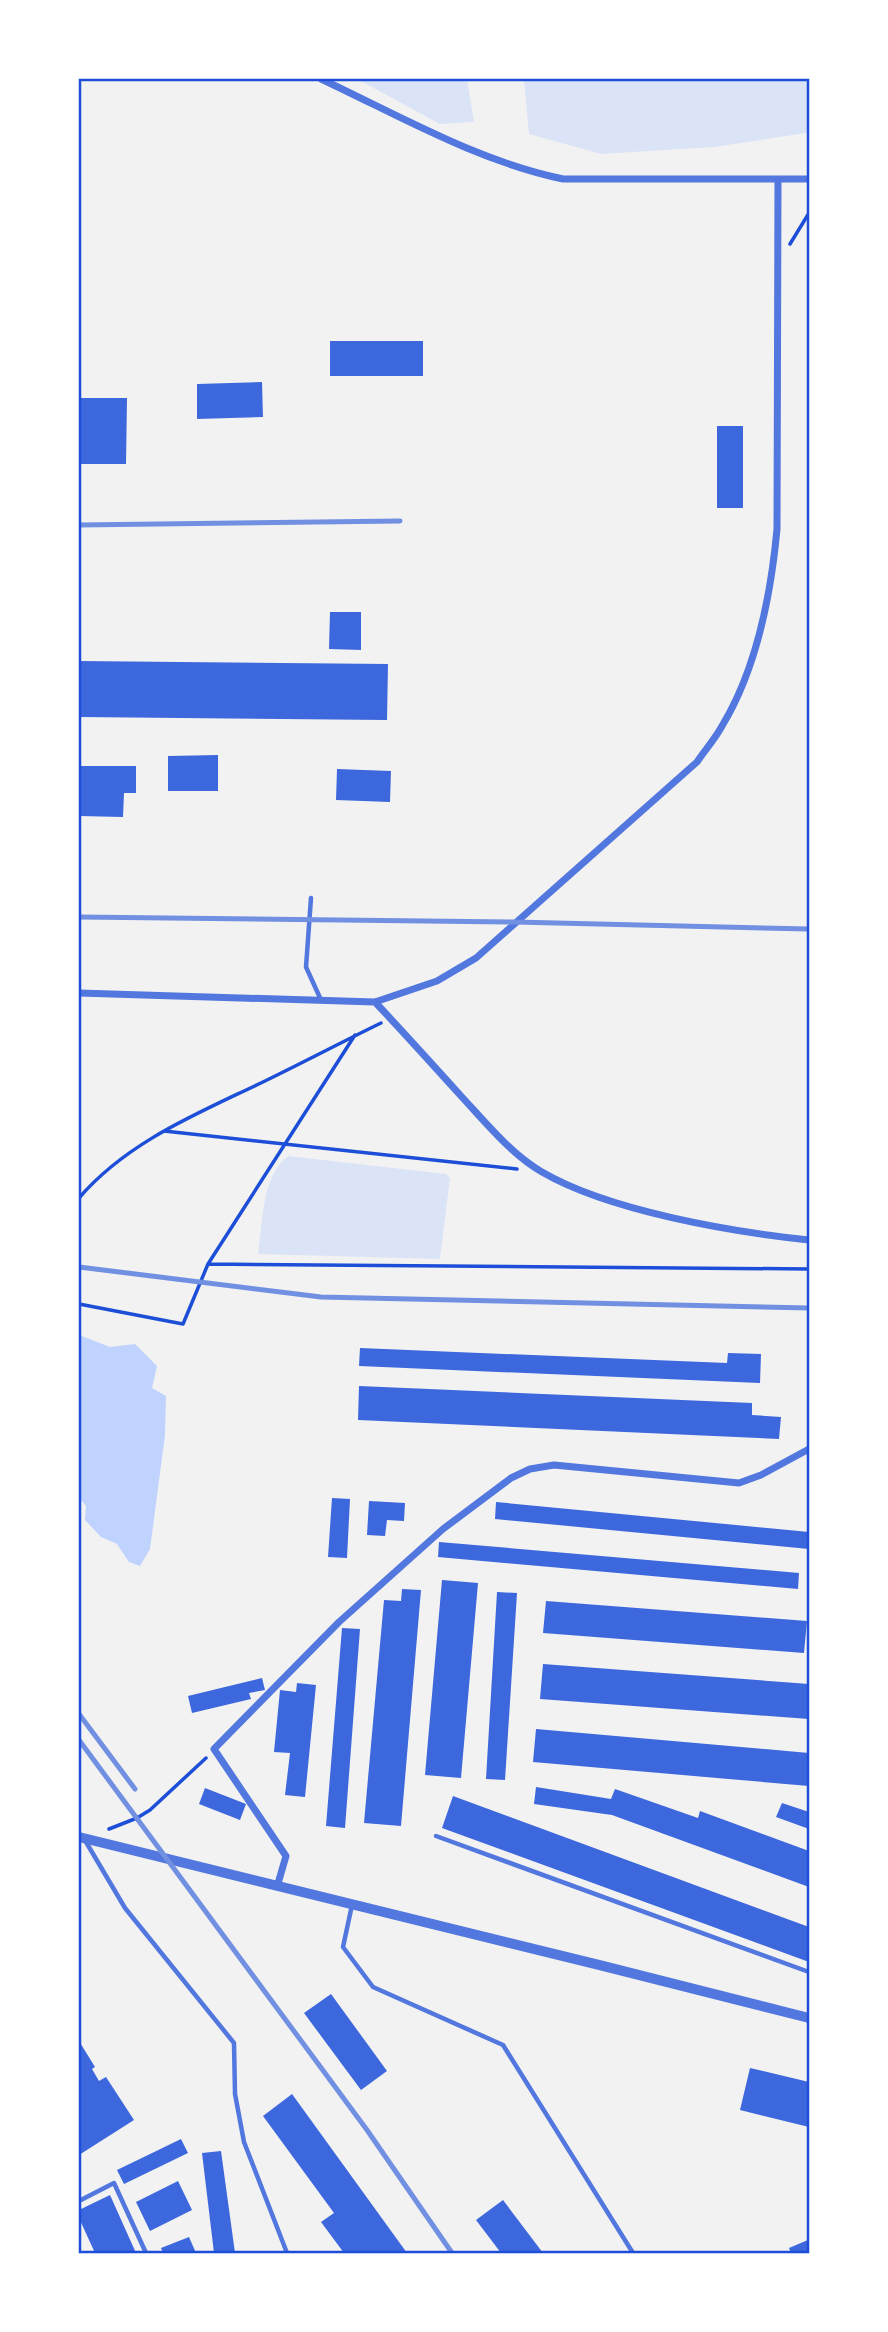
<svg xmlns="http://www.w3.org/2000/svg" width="888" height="2332" font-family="Georgia,serif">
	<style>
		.green { fill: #dbe4f7 }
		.water { fill: #bfd3fe }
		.building { fill: #3d67dc }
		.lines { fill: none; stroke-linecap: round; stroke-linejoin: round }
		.path { stroke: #1d4ed8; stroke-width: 3.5 }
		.service { stroke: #5277de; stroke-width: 4.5 }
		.minor { stroke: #5277de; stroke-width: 7 }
		.tertiary { stroke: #5277de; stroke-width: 10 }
		.rail { stroke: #7290e2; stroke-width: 5 }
		.neatline { fill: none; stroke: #1d4ed8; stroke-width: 2.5 }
	</style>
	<rect width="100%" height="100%" fill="#f2f2f2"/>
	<!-- green -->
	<path class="green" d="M357 79H467L474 122 440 124Z
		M524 79H809V135L806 133 714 147 601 154 529 134Z
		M288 1156 446 1174 450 1178 440 1259 258 1254C263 1222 261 1177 288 1156Z"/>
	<!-- water -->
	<path class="water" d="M79 1335 110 1347 135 1344 157 1366 152 1388 166 1396 165 1435 150 1549 140 1566 129 1562 117 1544 101 1537 85 1520 86 1506 79 1498Z"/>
	<!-- building -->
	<path class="building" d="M330 341H423V376H330Z
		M262 382 263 417 197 419V384Z
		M79 398H127L126 464H79Z
		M717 426H743V508H717Z
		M330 612H361V650L329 649Z
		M79 661 388 664 387 720 79 717Z
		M218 755V791H168V756Z
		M79 766H136V793H124L123 817 79 816Z
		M337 769 391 771 390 802 336 800Z
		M360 1348 727 1363 728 1353 761 1354 760 1383 359 1366Z
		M359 1386 752 1403V1415L781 1417 779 1439 358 1420Z
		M332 1498 350 1499 347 1558 328 1557Z
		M369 1501 405 1503 404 1521 387 1520 385 1536 367 1535Z
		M496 1502 809 1532V1549L495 1519Z
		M439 1542 799 1573 798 1589 438 1557Z
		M442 1580 478 1583 461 1778 425 1775Z
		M402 1589 421 1590 401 1826 364 1823 384 1600 401 1601Z
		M497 1592 517 1593 505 1780 486 1779Z
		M546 1601 807 1621 804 1653 543 1633Z
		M342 1628 360 1629 345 1828 326 1826Z
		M543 1664 809 1684V1719L540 1699Z
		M262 1678 265 1690 249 1693 251 1699 192 1713 188 1696Z
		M297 1683 316 1685 305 1797 285 1795 290 1753 274 1752 280 1690 296 1692Z
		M536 1729 809 1753V1786L533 1762Z
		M536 1787 611 1799 615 1789 698 1818 700 1811 809 1851V1887L612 1815 534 1804Z
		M205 1788 246 1804 240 1820 199 1804Z
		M453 1796 809 1927V1962L442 1828Z
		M782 1803 809 1812V1829L776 1817Z
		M331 1994 387 2071 361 2090 304 2013Z
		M79 2041 95 2067 92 2069 99 2081 106 2077 134 2120 79 2155Z
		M750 2068 809 2082V2127L740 2110Z
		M292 2094 407 2253H344L321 2222 334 2213 263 2116Z
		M181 2139 188 2153 124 2184 117 2170Z
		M221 2151 235 2253H214L202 2153Z
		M178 2181 192 2210 150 2231 136 2202Z
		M110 2195 136 2253H95L79 2218V2210Z
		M503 2200 543 2253H501L476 2220Z
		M189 2237 196 2253H163L161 2248Z
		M808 2240 809 2253H791L789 2248Z"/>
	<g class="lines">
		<!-- path -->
		<path class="path" d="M790 244 809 213
			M164 1131 517 1169
			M79 1198C128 1141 199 1113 265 1081 304 1062 342 1042 381 1023
			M208 1264 809 1269
			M79 1304 183 1324 208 1264 355 1035
			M109 1829 137 1818 150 1810 206 1758"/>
		<!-- service -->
		<path class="service" d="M311 898 306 967 321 1000
			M436 1836 809 1972
			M86 1842 125 1908 234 2043 235 2094 244 2142 287 2253
			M352 1905 343 1947 373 1987 503 2045 633 2253
			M79 2201 114 2183 146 2253"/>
		<!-- minor -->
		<path class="minor" d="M321 79C400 116 477 161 563 179H809
			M79 993 375 1002 437 981 476 958 697 762C705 750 715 739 722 726 756 670 771 594 777 529L778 179
			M375 1002C404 1033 433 1065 461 1096 486 1123 511 1154 542 1172 609 1211 732 1232 809 1240
			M277 1887 286 1856 214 1749 339 1622 443 1529 511 1478 530 1469 554 1465 739 1483 761 1475 809 1449"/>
		<!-- tertiary -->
		<path class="tertiary" d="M79 1837C322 1896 566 1956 809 2018"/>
		<!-- rail -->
		<path class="rail" d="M79 525 400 521
			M79 917 515 922 809 929
			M79 1267 321 1297 809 1308
			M79 1714 135 1789
			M79 1740 367 2130 452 2253"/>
	</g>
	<!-- border -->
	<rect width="888" height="2332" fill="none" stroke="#ffffff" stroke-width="161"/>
	<rect x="80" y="80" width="728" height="2172" class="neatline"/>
</svg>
